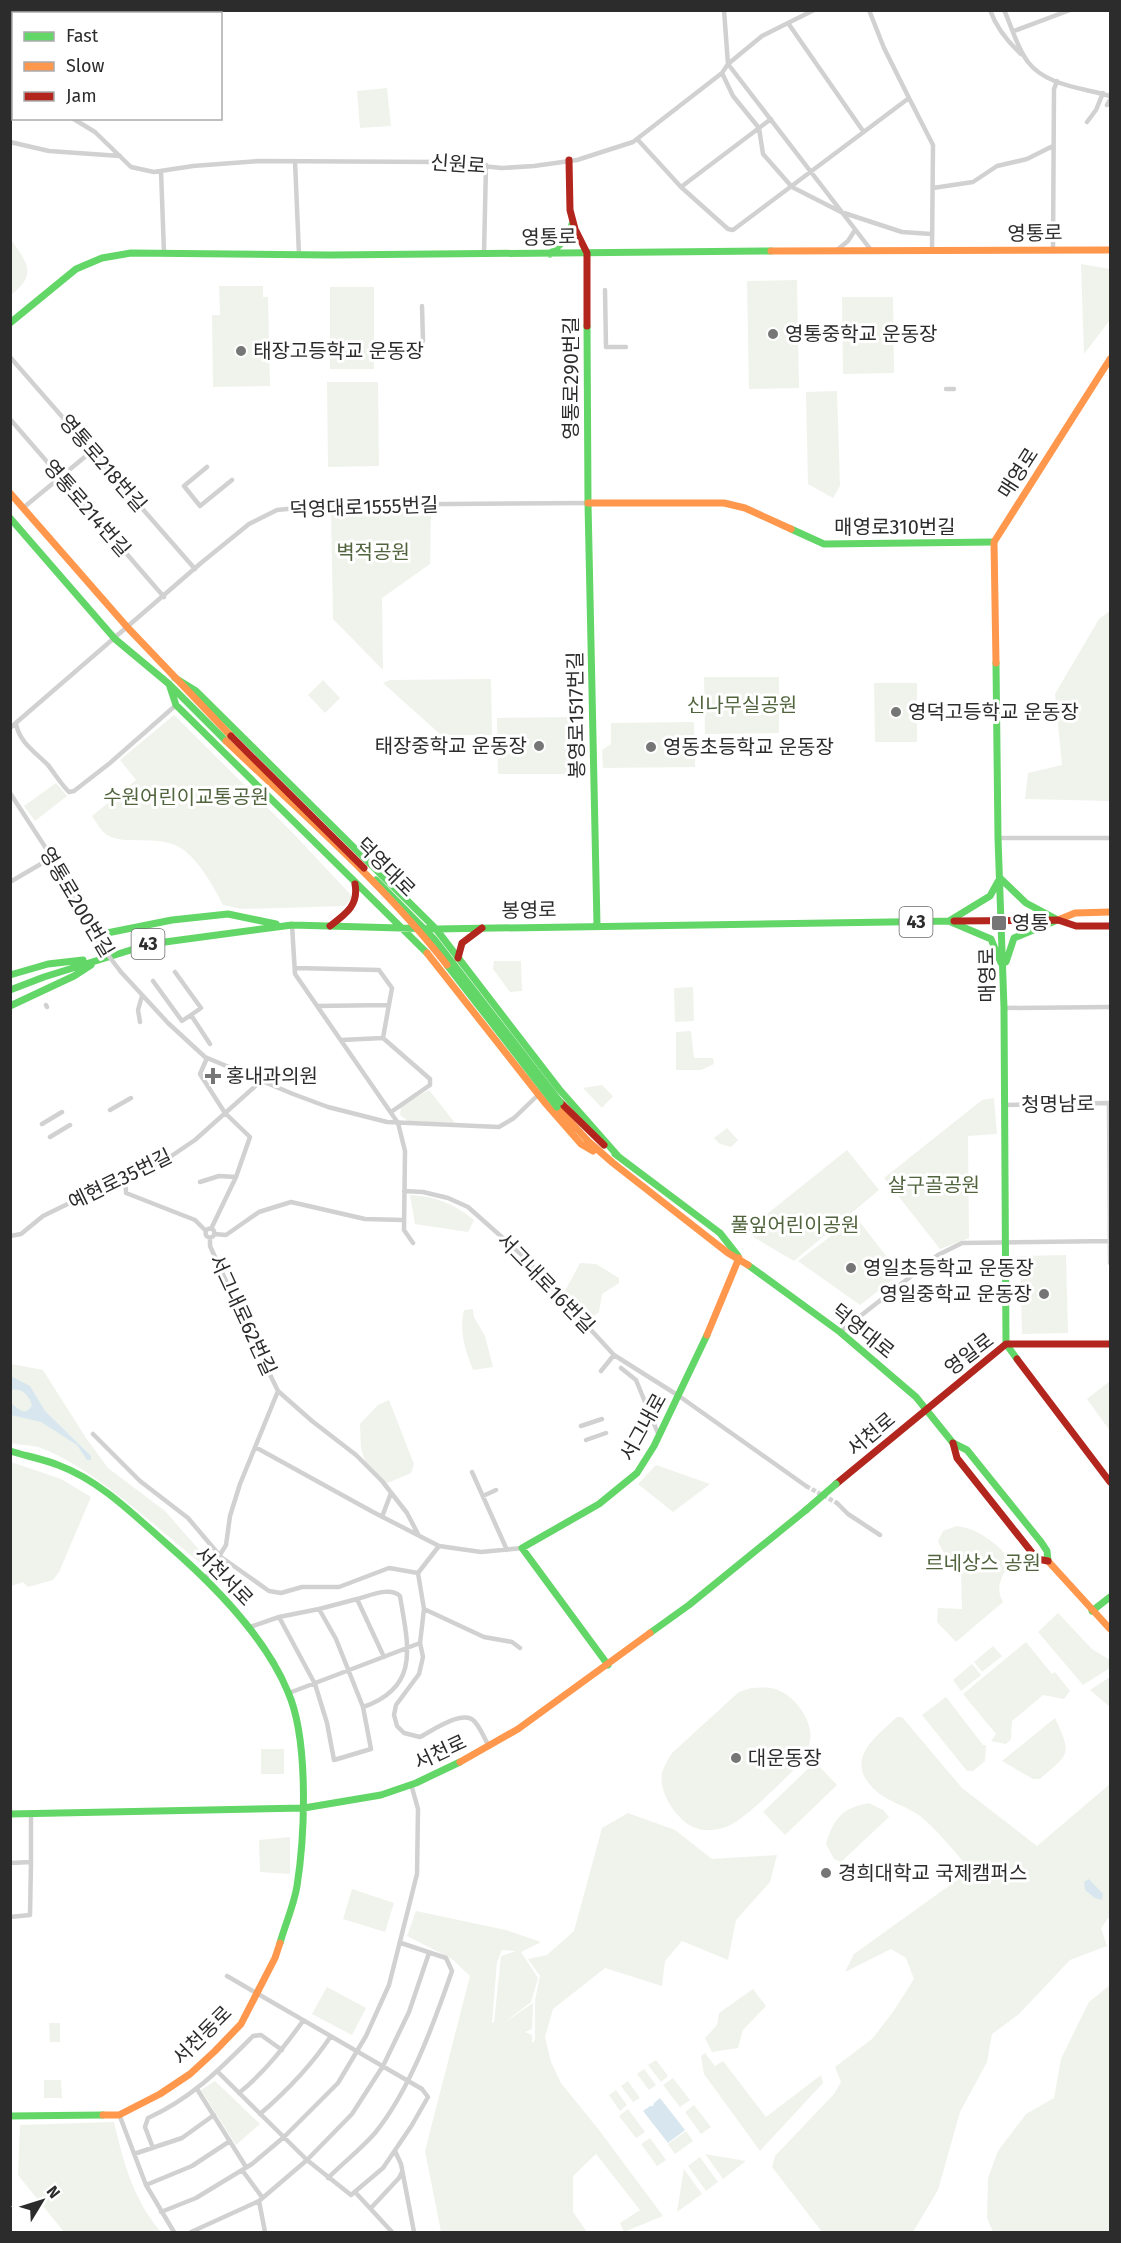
<svg xmlns="http://www.w3.org/2000/svg" width="1121" height="2243" font-family="'Fira Sans','Noto Sans KR',sans-serif">
	<style>
		.green { fill: #f0f3eb; fill-rule: evenodd }
		.water { fill: #d8e7ef }
		.lines { fill: none; stroke-linecap: round; stroke-linejoin: round }
		.street-tunnel { stroke: #d5d5d5; stroke-width: 4.5; stroke-dasharray: 4.5 2; stroke-linecap: butt }
		.street { stroke: #d1d1d1; stroke-width: 4.5 }
		.fast { stroke: #63d668; stroke-width: 7 }
		.slow { stroke: #ff974d; stroke-width: 7 }
		.jam { stroke: #b3261e; stroke-width: 7 }
		.street-bridge { stroke: #d1d1d1; stroke-width: 4.5 }
		.fast-bridge { stroke: #63d668; stroke-width: 7 }
		.slow-bridge { stroke: #ff974d; stroke-width: 7 }
		.jam-bridge { stroke: #b3261e; stroke-width: 7 }
		.poi-dot { fill: #767676; stroke: #fff; stroke-width: 2 }
		.labels { text-anchor: middle; stroke-width: 6; stroke-linejoin: round; paint-order: stroke }
		.shield { fill: #fff; stroke: #6b6b6b; stroke-width: 1.5 }
		.shield-label { font-size: 18px; font-weight: bold; fill: #2c2c2c }
		.street-label { font-size: 20px; fill: #2c2c2c; stroke: #fff }
		.poi-label { font-size: 20px; fill: #2c2c2c; stroke: #fff; text-anchor: start }
		.park-label { font-size: 20px; fill: #51643d; stroke: #fff }
	</style>
	<rect width="100%" height="100%" fill="#fff"/>
	<!-- green -->
	<path class="green" d="M387 88 391 126 360 128 357 91Z
		M11 240C28 263 37 275 11 295Z
		M1081 264 1110 269V320L1084 354Z
		M797 280 799 388 749 389 747 281Z
		M219 286H263V297H268L270 386 213 387 212 315H220Z
		M330 287H374V369H330Z
		M842 297H893L894 373 843 374Z
		M327 382H378L379 466 328 467Z
		M837 391 840 486 833 498 808 484 806 392Z
		M331 510H431L430 564 382 598 383 670 333 619Z
		M1110 611V801L1025 799 1028 773 1062 765 1055 694 1099 619Z
		M704 677H779V733L705 734Z
		M491 679 492 735H441L383 683 390 680Z
		M323 680 340 698 325 713 308 695Z
		M874 683H917V742H875Z
		M174 715 290 830 351 895V899L345 906 242 909 223 905C213 886 202 865 185 851 161 832 128 847 107 835 101 831 96 822 92 816L136 780 120 760Z
		M580 717 581 774H498L497 718Z
		M694 722 695 767 603 768 602 750 611 744V723Z
		M56 783 67 796 35 821 24 806Z
		M494 961H521L522 991 510 992 493 969Z
		M693 987 694 1021 675 1022 674 988Z
		M691 1031 694 1058H713L714 1064 701 1070H676V1032Z
		M602 1085 613 1096 602 1108 583 1088Z
		M429 1090 455 1123 408 1121 400 1115 401 1109 398 1107Z
		M994 1098 997 1134 968 1136 969 1238 940 1249 884 1178 982 1100Z
		M727 1128 738 1140 731 1147 720 1144 714 1138Z
		M847 1150 879 1190 794 1261 755 1238 747 1230Z
		M410 1195C436 1196 454 1204 474 1220L468 1232 415 1224Z
		M856 1217 900 1274 860 1305 798 1261Z
		M1066 1255 1068 1333 1022 1334 1020 1256Z
		M580 1263 596 1264 619 1278V1283L602 1294 599 1312 591 1318 565 1291Z
		M473 1309 474 1317 485 1336 493 1367 473 1370C465 1349 459 1333 464 1310Z
		M11 1364 43 1370 86 1438 108 1468 165 1511 209 1561 199 1562C156 1527 89 1464 38 1447 29 1445 19 1445 11 1443Z
		M1110 1381V1431L1087 1399Z
		M389 1400 414 1464 411 1473 385 1484 367 1467 361 1448 360 1424 378 1405Z
		M11 1462 61 1479 91 1497 59 1572 53 1580 28 1587 23 1582 11 1586Z
		M656 1465 710 1484 673 1512 638 1484Z
		M957 1526C971 1528 980 1533 991 1541 1029 1568 987 1573 1003 1602L956 1642 937 1622 938 1608 962 1609 961 1574 942 1550 938 1541 943 1531Z
		M1058 1613 1092 1649 1110 1660V1668L1083 1685 1038 1632Z
		M1026 1642 1052 1674 1055 1672 1070 1691 1064 1699 1043 1695 1012 1721 1011 1739 1006 1744 991 1741 996 1734 963 1694Z
		M993 1646 1002 1656 982 1672 974 1662Z
		M972 1664 981 1675 961 1691 953 1680Z
		M1110 1677V1707L1090 1690Z
		M751 1688C757 1688 764 1687 770 1688 789 1690 808 1713 810 1731 812 1742 806 1754 801 1763 783 1780 748 1817 728 1826 719 1830 706 1832 696 1828 678 1822 658 1793 662 1773 664 1766 668 1759 672 1753L730 1700 739 1692Z
		M946 1697 983 1745H986L985 1761 973 1771H967L922 1715Z
		M897 1717H902L962 1788 1037 1846 1110 1784V1916L1101 1928 1107 1946 1070 1960 1019 2014 992 2034 987 2062 960 2112 938 2190 913 2232H822L772 2167 775 2156 834 2094 841 2082 835 2067 872 2039 893 2012 914 1979 906 1958 891 1949 845 1972 854 1954 971 1870C956 1854 937 1829 920 1816 907 1806 888 1802 876 1791 843 1761 873 1739 897 1717Z
		M1055 1718C1072 1755 1070 1753 1040 1779H1033L1002 1761Z
		M261 1749H284V1774H261Z
		M815 1762 837 1785 785 1835 763 1812Z
		M869 1803 883 1810 889 1817 841 1862 834 1859 826 1844C834 1818 842 1808 869 1803Z
		M628 1813 675 1830 712 1859 777 1855 770 1882 736 1920 728 1960 682 1941 665 1961 662 1986 605 1968 553 2009 545 2037 551 2062 561 2083 599 2130 663 2216 624 2232 620 2223 640 2210 596 2154 573 2176V2212L587 2232H441L425 2151 470 1976 452 1959 407 1936 416 1911 506 1930 541 1942 521 1952 538 1978 531 2002 502 2024 533 2003 532 2029 525 2032 532 2035V2043L535 2040V2000L540 1976 528 1959 547 1955 574 1931 602 1828ZM502 1950 516 1951 501 1956 494 2023 492 2022 497 1962Z
		M290 1837V1874L260 1872 259 1840Z
		M352 1889 394 1903 385 1932 343 1919Z
		M1110 1985V2232H993L987 2218 988 2178 998 2151 1026 2114 1054 2098 1061 2059 1080 2020 1089 2002Z
		M327 1987 366 2008 352 2035 312 2014Z
		M753 1989 766 2006 743 2030 738 2048 712 2052 705 2038 717 2025 719 2013Z
		M49 2023H60V2042H50Z
		M705 2053 715 2066 723 2061 766 2117 821 2075 823 2083 760 2151 704 2074 701 2056Z
		M656 2060 668 2076 661 2082 648 2065Z
		M644 2069 656 2085 649 2090 637 2074Z
		M673 2078 690 2100 680 2107 663 2085Z
		M44 2080H61L62 2098H44Z
		M215 2081 260 2124 236 2145 201 2090Z
		M628 2081 640 2098 633 2102 621 2086Z
		M616 2090 627 2105 620 2111 609 2095Z
		M694 2105 711 2127 701 2134 685 2112Z
		M628 2109 645 2132 636 2138 619 2116Z
		M114 2122C124 2164 133 2199 161 2232H64L18 2175 20 2125Z
		M686 2131 693 2141 675 2154 668 2144Z
		M650 2138 666 2160 657 2166 641 2144Z
		M705 2154 746 2161 723 2179Z
		M700 2157 718 2182 706 2191 688 2166Z
		M684 2169 702 2194 677 2212Z"/>
	<!-- water -->
	<path class="water" d="M11 1376 30 1386 45 1411 91 1456V1460H87L77 1445 41 1422 11 1415V1403C18 1408 25 1418 32 1405 29 1396 22 1387 11 1390Z
		M1089 1879 1103 1894 1102 1900 1095 1898 1085 1890 1084 1882Z
		M660 2098 685 2130 668 2143 643 2111 650 2106H653L654 2103Z"/>
	<g class="lines">
		<!-- street-tunnel -->
		<path class="street-tunnel" d="M806 1486 837 1503"/>
		<!-- street -->
		<path class="street" d="M724 10 728 64 871 250
			M869 10 884 48 909 98
			M990 10C996 27 1008 42 1021 54
			M1004 10C1012 27 1017 48 1028 62 1046 86 1084 88 1110 96
			M788 23 863 131
			M1014 31 1070 10
			M722 73 733 96 759 128 763 154 792 187 841 212 902 232 931 234
			M10 90 14 92
			M1107 105 1110 100
			M72 118 95 132 131 167 154 172 193 166 259 161 440 162 502 168 534 166 577 160 633 142 722 73 728 64 762 36 814 10
			M1087 122 1096 110 1103 93
			M638 140 681 187 728 229 733 230 909 98 933 145 932 251
			M10 142 49 151 120 156
			M295 161 299 255
			M161 171 164 253
			M681 187 771 119
			M933 188 973 182 997 166 1027 159 1053 146
			M1053 249 1054 89 1057 81
			M837 250 848 241 855 230
			M484 254 486 165
			M605 290 606 347H626
			M422 306 423 341
			M10 357 195 569
			M946 389H954
			M10 419 164 597
			M207 467 184 486 200 506 232 480
			M23 508 92 451
			M16 724C20 743 35 752 48 765 55 774 61 784 69 792L74 791 110 763 176 705
			M10 728 201 563 249 524 277 510 327 505 588 503
			M10 793 64 876 81 914 98 942
			M998 838H1110
			M10 882 51 858
			M292 925 295 974 398 1123 405 1151 404 1230 413 1243
			M295 968 379 970 392 988 383 1038
			M121 972 168 1023 205 1057 293 1094 328 1107 387 1122 499 1127 514 1118 538 1095
			M175 972 201 1008 191 1015
			M153 981 182 1021 191 1015 210 1044
			M46 1005 47 1007
			M317 1006 389 1005
			M1004 1008 1110 1007
			M140 1022 138 1010 142 996
			M383 1038 430 1079V1085L391 1112
			M341 1040 383 1038
			M207 1058 200 1074 225 1113 250 1137 236 1177 211 1229
			M1109 1103 1110 1263
			M1005 1105 1110 1103
			M110 1110 131 1098
			M42 1124 62 1112
			M50 1137 70 1125
			M125 1176 126 1193 195 1220 206 1231
			M200 1182 219 1176 236 1177
			M404 1191 423 1192 448 1198 468 1207 522 1255 614 1355 679 1396 806 1486
			M205.5 1233a4.5 4.5 0 1 1 9 0a4.5 4.5 0 1 1-9 0Z
			M214 1234 226 1235 259 1212 291 1202 365 1219 403 1220
			M10 1236 21 1234 43 1216 125 1176 164 1161 195 1140 261 1081
			M840 1332 938 1255 962 1243 1110 1241
			M621 1368 636 1380 659 1436
			M601 1371 614 1355
			M278 1391 312 1421 356 1455 382 1481 407 1513 418 1534
			M581 1426 602 1419
			M93 1434 140 1481 188 1518 221 1557 269 1591 281 1593 302 1587H339L389 1568 418 1573
			M586 1440 606 1433
			M255 1447 373 1512 439 1546 481 1552 522 1548
			M472 1472 507 1550
			M483 1496 496 1490
			M837 1503 848 1514 880 1535
			M382 1517 391 1493
			M439 1546 418 1573 424 1609 420 1643 423 1657 419 1674 396 1705 394 1715 397 1726 404 1733 420 1737C432 1731 464 1708 475 1722 481 1729 485 1739 489 1747
			M205 1579 226 1545 230 1516 240 1484 278 1391 253 1340 210 1246V1238
			M357 1599C369 1596 390 1586 400 1596 408 1645 421 1687 363 1707L336 1639 319 1609 357 1599 384 1657
			M319 1609 279 1617 315 1684 327 1723 334 1760 371 1749 363 1707
			M424 1609 484 1637 512 1642 520 1648
			M250 1627 279 1617
			M289 1693 420 1643
			M31 1814V1862
			M10 1863 31 1862 30 1915 10 1917
			M218 2072 307 2160 351 2195 383 2168 412 2125 428 2097 422 2089 227 1976
			M197 2089 246 2167
			M239 2093C265 2072 284 2047 303 2021
			M119 2114 146 2185 174 2232
			M260 2114C288 2090 311 2066 331 2036
			M153 2148 145 2127 148 2118C192 2098 220 2069 253 2036L261 2035 282 2050
			M395 2151 401 2164 414 2232
			M134 2154 182 2138 214 2115
			M242 2170 262 2197
			M328 2178C343 2163 361 2149 375 2133 410 2090 434 2023 452 1971L446 1958 401 1943
			M146 2185 192 2166 230 2141
			M355 2192 392 2232
			M259 2201 265 2232
			M371 2208 399 2178 402 2172
			M161 2212 196 2198 252 2164 284 2137 338 2083 366 2036 389 1985 417 1874 418 1809 411 1784
			M191 2232 259 2201 307 2160 352 2114 383 2066 409 2012 429 1953"/>
		<!-- fast -->
		<path class="fast" d="M550 254 568 237 572 224
			M10 323 76 269 102 258 131 253 330 255 771 251
			M587 326 588 503 597 925
			M10 518 115 639 169 684 226 741
			M791 529 824 544 994 542
			M996 663 998 838 1004 1008 1006 1344 1017 1359
			M175 678 196 691 436 929 559 1089 618 1156
			M169 684 176 705 427 953
			M84 919 107 933 172 920 228 914 276 924
			M949 921 990 896 1000 878 1026 903 1058 920
			M951 922 991 939 1001 963
			M292 925 436 929 954 921
			M1006 962 1014 938 1055 921
			M10 975 48 964 83 960
			M10 990 44 977 150 944 292 925
			M10 1006 74 976 91 965
			M615 1154 720 1233 738 1256
			M748 1265 840 1332 916 1397 953 1443 967 1450 1041 1542 1047 1551 1048 1561
			M10 1451C26 1456 43 1459 58 1465 101 1481 135 1516 168 1545 214 1585 265 1636 288 1692 309 1740 305 1835 297 1886 294 1905 285 1925 280 1943
			M1092 1611 1110 1597
			M650 1633 689 1605 806 1510
			M608 1665 522 1548 599 1504 637 1473 654 1446 707 1335
			M10 1814 304 1808 381 1795 416 1783 460 1762
			M10 2116 103 2115"/>
		<!-- slow -->
		<path class="slow" d="M771 251 1110 250
			M10 493 128 628 231 736
			M588 503H724L745 508 791 529
			M996 663 994 542 1110 359
			M1058 920 1075 913 1110 912
			M427 953 546 1104 581 1144 593 1151
			M557 1107 589 1142 613 1163 728 1253 748 1265
			M707 1335 739 1258
			M1048 1561 1110 1629
			M460 1762 518 1729 650 1633
			M103 2115H119L160 2094 190 2074 215 2051 241 2024 275 1958 280 1943"/>
		<!-- jam -->
		<path class="jam" d="M569 160 570 210 575 229 587 253V326
			M954 921 1058 920 1076 926H1110
			M330 926C346 914 359 905 355 884
			M458 958 462 943 482 928
			M560 1102 604 1145
			M1017 1359 1110 1482
			M953 1443 957 1458 1037 1559 1048 1561
			M836 1484 1006 1344H1110"/>
		<!-- street-bridge -->
		<path class="street-bridge" d="M98 942 121 972"/>
		<!-- fast-bridge -->
		<path class="fast-bridge" d="M376 880 434 939 560 1102
			M447 965 557 1107
			M806 1510 836 1484"/>
		<!-- slow-bridge -->
		<path class="slow-bridge" d="M226 741C300 812 384 884 447 965"/>
		<!-- jam-bridge -->
		<path class="jam-bridge" d="M231 736 364 868"/>
	</g>
	<!-- markers -->
	<g class="poi-dot">
		<circle cx="773" cy="334" r="6"/>
		<circle cx="241" cy="351" r="6"/>
		<circle cx="896" cy="712" r="6"/>
		<circle cx="539" cy="746" r="6"/>
		<circle cx="651" cy="747" r="6"/>
		<rect x="991" y="915" width="16" height="16" rx="3"/>
		<path d="M210 1067h6v6h6v6h-6v6h-6v-6h-6v-6h6z"/>
		<circle cx="851" cy="1268" r="6"/>
		<circle cx="1044" cy="1294" r="6"/>
		<circle cx="736" cy="1758" r="6"/>
		<circle cx="826" cy="1873" r="6"/>
	</g>
	<g class="labels">
		<!-- shield labels -->
		<g class="shield">
			<rect x="899.5" y="907" width="33" height="30" rx="4.5"/>
			<rect x="131.5" y="929" width="33" height="30" rx="4.5"/>
		</g>
		<g class="shield-label">
			<text x="916" y="928">43</text>
			<text x="148" y="950">43</text>
		</g>
		<!-- street labels -->
		<g class="street-label">
			<text transform="translate(458 164) rotate(4)" y="7">신원로</text>
			<text transform="translate(1035 233) rotate(-1)" y="7">영통로</text>
			<text transform="translate(549 237) rotate(-1)" y="7">영통로</text>
			<text transform="translate(571 378) rotate(-90)" y="7">영통로290번길</text>
			<text transform="translate(103 463) rotate(49)" y="7">영통로218번길</text>
			<text transform="translate(1018 473) rotate(-57)" y="7">매영로</text>
			<text transform="translate(364 507) rotate(-2)" y="7">덕영대로1555번길</text>
			<text transform="translate(87 508) rotate(49)" y="7">영통로214번길</text>
			<text x="895" y="534">매영로310번길</text>
			<text transform="translate(576 715) rotate(-91)" y="7">봉영로1517번길</text>
			<text transform="translate(386 867) rotate(45)" y="7">덕영대로</text>
			<text transform="translate(77 902) rotate(59)" y="7">영통로200번길</text>
			<text transform="translate(529 910) rotate(-1)" y="7">봉영로</text>
			<text transform="translate(987 975) rotate(-91)" y="7">매영로</text>
			<text transform="translate(1058 1104) rotate(-1)" y="7">청명남로</text>
			<text transform="translate(120 1179) rotate(-26)" y="7">예현로35번길</text>
			<text transform="translate(546 1283) rotate(46)" y="7">서그내로16번길</text>
			<text transform="translate(243 1315) rotate(65)" y="7">서그내로62번길</text>
			<text transform="translate(863 1331) rotate(39)" y="7">덕영대로</text>
			<text transform="translate(969 1354) rotate(-37)" y="7">영일로</text>
			<text transform="translate(643 1427) rotate(-61)" y="7">서그내로</text>
			<text transform="translate(871 1434) rotate(-40)" y="7">서천로</text>
			<text transform="translate(224 1576) rotate(46)" y="7">서천서로</text>
			<text transform="translate(440 1752) rotate(-25)" y="7">서천로</text>
			<text transform="translate(202 2035) rotate(-45)" y="7">서천동로</text>
		</g>
		<!-- poi labels -->
		<g class="poi-label">
			<text x="785" y="341">영통중학교 운동장</text>
			<text x="253" y="358">태장고등학교 운동장</text>
			<text x="908" y="719">영덕고등학교 운동장</text>
			<text x="527" y="753" text-anchor="end">태장중학교 운동장</text>
			<text x="663" y="754">영동초등학교 운동장</text>
			<text x="1012" y="930">영통</text>
			<text x="226" y="1083">홍내과의원</text>
			<text x="863" y="1275">영일초등학교 운동장</text>
			<text x="1032" y="1301" text-anchor="end">영일중학교 운동장</text>
			<text x="748" y="1765">대운동장</text>
			<text x="838" y="1880">경희대학교 국제캠퍼스</text>
		</g>
		<!-- park labels -->
		<g class="park-label">
			<text x="373" y="559">벽적공원</text>
			<text x="742" y="712">신나무실공원</text>
			<text x="186" y="804">수원어린이교통공원</text>
			<text x="934" y="1192">살구골공원</text>
			<text x="795" y="1232">풀잎어린이공원</text>
			<text x="983" y="1570">르네상스 공원</text>
		</g>
	</g>
	<!-- border -->
	<rect width="1121" height="2243" fill="none" stroke="#2c2c2c" stroke-width="24"/>
	<!-- legend -->
	<rect x="12" y="12" width="210" height="108" fill="#ffffff" stroke="#ababab" stroke-width="1.5"/>
	<rect x="24" y="32" width="30" height="9" fill="#63d668" stroke="#ababab" stroke-width="1.5"/>
	<text x="66" y="42" font-size="18" fill="#2c2c2c">Fast</text>
	<rect x="24" y="62" width="30" height="9" fill="#ff974d" stroke="#ababab" stroke-width="1.5"/>
	<text x="66" y="72" font-size="18" fill="#2c2c2c">Slow</text>
	<rect x="24" y="92" width="30" height="9" fill="#b3261e" stroke="#ababab" stroke-width="1.5"/>
	<text x="66" y="102" font-size="18" fill="#2c2c2c">Jam</text>
	<!-- north arrow -->
	<g transform="translate(42 2201) rotate(52)" stroke="#ffffff" stroke-width="4.5" paint-order="stroke">
	<path d="M0-4.5L10 22L0 15L-10 22Z" fill="#2c2c2c"/>
	<text y="-9" font-size="16" font-weight="bold" text-anchor="middle" fill="#2c2c2c">N</text>
	</g>
</svg>
